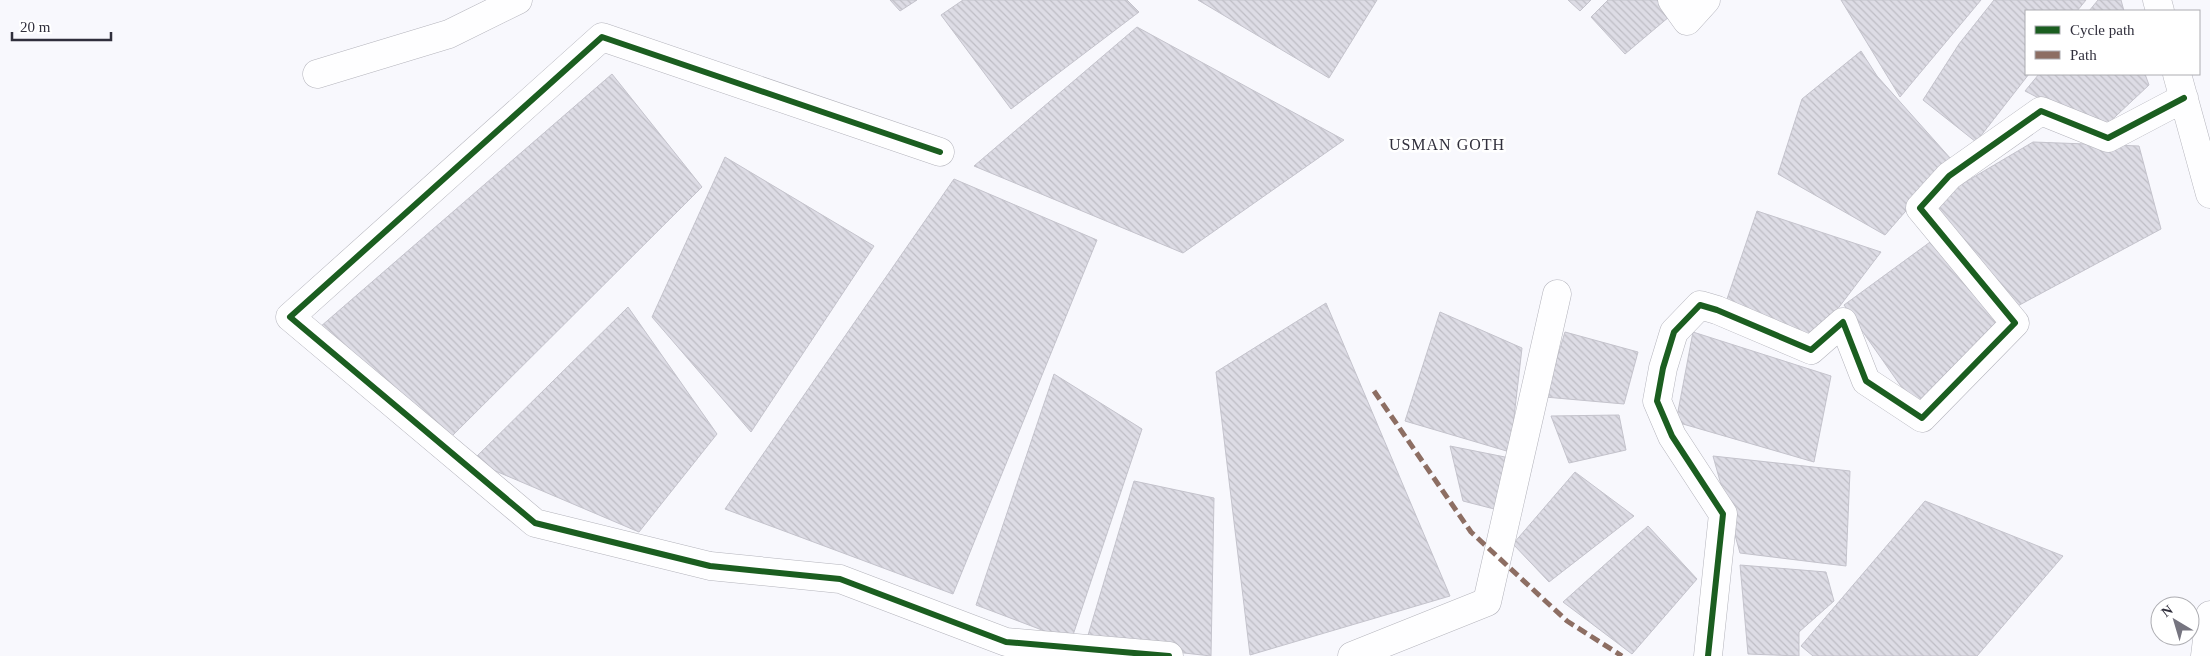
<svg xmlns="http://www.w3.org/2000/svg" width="2210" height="656" font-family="Georgia,serif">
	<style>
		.building { fill: url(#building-back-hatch); stroke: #c4c3cc }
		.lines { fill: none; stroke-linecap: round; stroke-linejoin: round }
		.street-casing { stroke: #b4b4bc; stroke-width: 29 }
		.street { stroke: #fefeff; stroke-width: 28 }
		.quiet { stroke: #8d6e63; stroke-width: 5; stroke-dasharray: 10 5; stroke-linecap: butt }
		.cycleway-casing { stroke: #fff; stroke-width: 9 }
		.cycleway { stroke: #1b5e20; stroke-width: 6 }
		.labels { text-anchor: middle; stroke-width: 5; stroke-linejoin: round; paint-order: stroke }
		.quarter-label { font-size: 16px; letter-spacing: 1px; fill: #302f3c; stroke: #fff }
	</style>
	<defs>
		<pattern id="building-back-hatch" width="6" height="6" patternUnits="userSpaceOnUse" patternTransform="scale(1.25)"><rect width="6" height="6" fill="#dddce5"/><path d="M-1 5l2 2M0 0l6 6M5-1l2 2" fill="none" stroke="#bebdc5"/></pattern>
	</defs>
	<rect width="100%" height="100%" fill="#f8f8fd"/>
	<!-- building -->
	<path class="building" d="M890 0H917L900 11Z
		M963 0H1127L1139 12 1011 109 941 15Z
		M1198 0H1377L1329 78Z
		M1568 0H1591L1580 11Z
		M1608 0H1666L1676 11 1625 54 1591 17Z
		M1841 0H1981L1900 97Z
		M1994 0H2086L2077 11H2026V74H2029L1976 142 1923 100 1959 44Z
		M2098 0H2121L2124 11H2089Z
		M1137 27 1344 140 1183 253 974 166Z
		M1861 51 1877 76 1951 159 1885 235 1778 174 1802 99Z
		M612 74 702 187 446 442 320 327Z
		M2039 74H2145L2149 85 2101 130 2025 91Z
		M2033 142 2139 146 2161 229 2012 309 1930 203Z
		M725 157 874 246 751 432 652 317Z
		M954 179 1097 240 953 594 725 509Z
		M1757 211 1881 252 1814 340 1726 302Z
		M1937 237 2003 324 1914 405 1844 305Z
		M1326 303 1450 596 1250 655 1216 372Z
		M628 307 717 434 639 532 472 461Z
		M1440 312 1522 348 1510 452 1405 421Z
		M1565 332 1638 352 1624 404 1545 397Z
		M1693 332 1831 376 1814 462 1676 422Z
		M1054 374 1142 429 1071 641 976 605Z
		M1619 415 1626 450 1569 463 1551 416Z
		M1450 446 1505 457 1502 511 1463 501Z
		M1713 456 1850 471 1846 566 1740 553Z
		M1575 472 1634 516 1549 582 1513 544Z
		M1134 481 1214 498 1211 656 1086 642Z
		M1925 501 2063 556 1977 656H1813L1801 646Z
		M1648 526 1697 579 1632 654 1563 602Z
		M1740 565 1826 572 1834 601 1799 632V656L1748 654Z"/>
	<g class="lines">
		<defs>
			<path id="street" d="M1672 0 1687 21 1706 0
				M2157 0 2160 11
				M317 74 449 34 518 0
				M2177 74 2210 194
				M940 152 602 37 290 317 535 523 710 566 840 579 1006 642 1169 656
				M1352 656 1487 602 1557 294
				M1708 656 1723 514 1672 436 1657 401 1663 368 1674 332 1700 305 1717 310 1811 350 1843 322 1866 381 1922 418 2015 323 1920 208 1949 176 2041 111 2108 138 2184 98
				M2205 656 2210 615"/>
		</defs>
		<!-- street casing -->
		<use href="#street" class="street-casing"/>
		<!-- street -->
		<use href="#street" class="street"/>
		<!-- quiet -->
		<path class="quiet" d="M1374 391 1471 532 1567 621 1622 656"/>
		<defs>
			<path id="cycleway" d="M940 152 602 37 290 317 535 523 710 566 840 579 1006 642 1169 656
				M1708 656 1723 514 1672 436 1657 401 1663 368 1674 332 1700 305 1717 310 1811 350 1843 322 1866 381 1922 418 2015 323 1920 208 1949 176 2041 111 2108 138 2184 98"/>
		</defs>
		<!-- cycleway casing -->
		<use href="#cycleway" class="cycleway-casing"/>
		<!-- cycleway -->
		<use href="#cycleway" class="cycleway"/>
	</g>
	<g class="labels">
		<!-- quarter labels -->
		<g class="quarter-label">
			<text x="1447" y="150">USMAN GOTH</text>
		</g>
	</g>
	<!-- legend -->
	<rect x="2025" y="10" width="175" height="65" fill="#ffffff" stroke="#acacb1"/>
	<rect x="2035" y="26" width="25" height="8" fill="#1b5e20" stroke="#acacb1"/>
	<text x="2070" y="35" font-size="15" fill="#302f3c">Cycle path</text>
	<rect x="2035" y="51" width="25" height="8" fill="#8d6e63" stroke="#acacb1"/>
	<text x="2070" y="60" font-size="15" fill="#302f3c">Path</text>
	<!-- north arrow -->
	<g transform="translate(2175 621) rotate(322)"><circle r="24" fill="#ffffff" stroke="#acacb1"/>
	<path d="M0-4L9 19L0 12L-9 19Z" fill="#767580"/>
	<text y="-8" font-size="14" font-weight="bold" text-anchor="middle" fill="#302f3c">N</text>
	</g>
	<!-- scale -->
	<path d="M12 32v8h99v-8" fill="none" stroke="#302f3c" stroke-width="2.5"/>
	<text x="20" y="32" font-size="15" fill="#302f3c" stroke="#ffffff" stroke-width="4" paint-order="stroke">20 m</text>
</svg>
